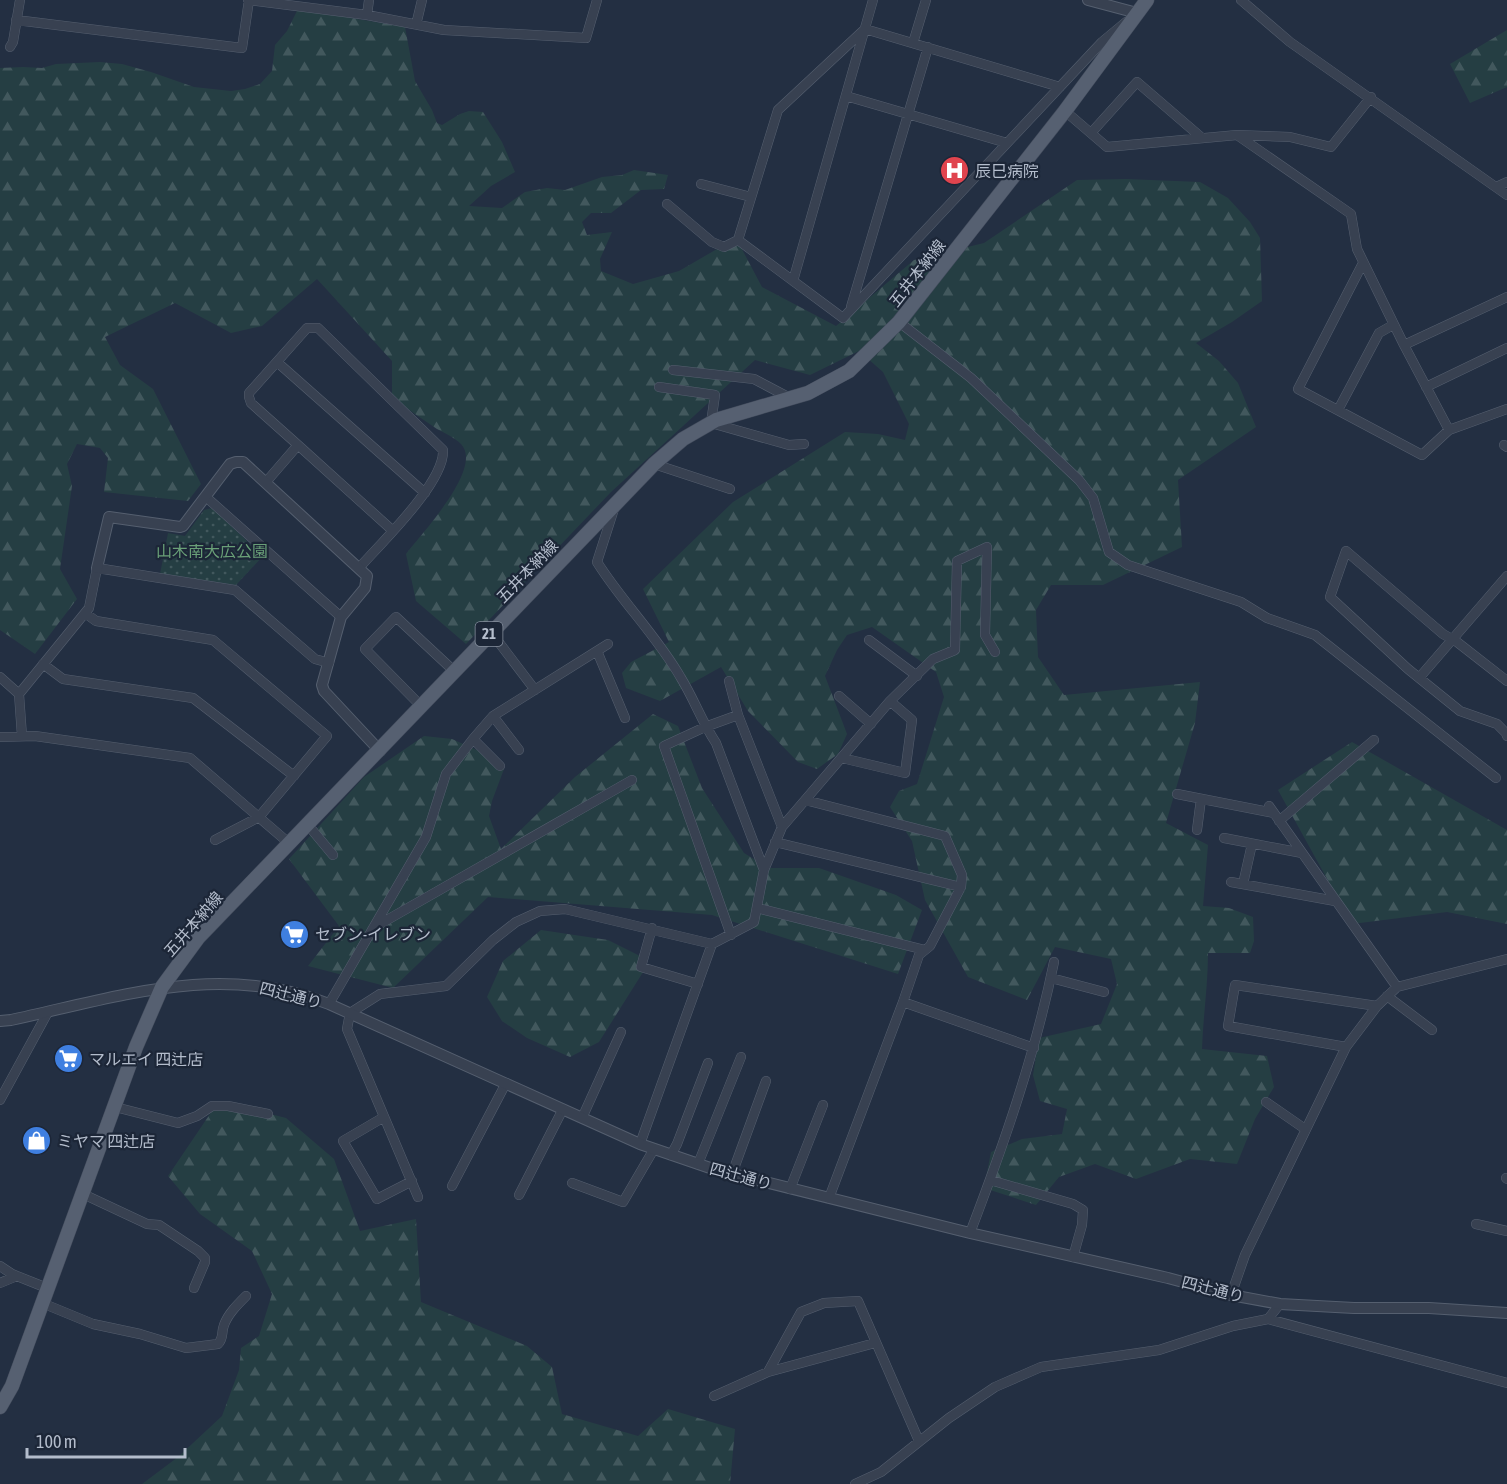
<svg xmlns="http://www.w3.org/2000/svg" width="1507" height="1484" font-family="'Asap Condensed','Noto Sans JP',sans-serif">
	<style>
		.forest { fill: url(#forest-firs) }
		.park { fill: url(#park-dots) }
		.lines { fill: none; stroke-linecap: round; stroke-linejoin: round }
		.minor-casing { stroke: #555f6f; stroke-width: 10 }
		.tertiary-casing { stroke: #555f6f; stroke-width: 12 }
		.primary-casing { stroke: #414a5b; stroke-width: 15 }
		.minor { stroke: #384151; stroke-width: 9 }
		.tertiary { stroke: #384151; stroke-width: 10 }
		.primary { stroke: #566071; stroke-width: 14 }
		.labels { text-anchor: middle; stroke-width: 4.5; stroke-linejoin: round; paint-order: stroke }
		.shield { fill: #1c2637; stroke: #86909f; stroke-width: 1.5 }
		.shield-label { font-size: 15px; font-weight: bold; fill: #b4bdcc }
		.poi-label { font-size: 16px; fill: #b4bdcc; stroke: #1c2637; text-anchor: start }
		.street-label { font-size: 16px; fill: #b4bdcc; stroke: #1c2637 }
		.park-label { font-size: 16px; fill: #699f77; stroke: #1c2637 }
	</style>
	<defs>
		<pattern id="forest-firs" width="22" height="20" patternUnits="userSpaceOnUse" patternTransform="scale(1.5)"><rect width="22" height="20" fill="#253e43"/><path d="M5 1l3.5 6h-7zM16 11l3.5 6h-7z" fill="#42585d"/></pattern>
		<pattern id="park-dots" width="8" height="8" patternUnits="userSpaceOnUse" patternTransform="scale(1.5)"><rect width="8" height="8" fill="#253e43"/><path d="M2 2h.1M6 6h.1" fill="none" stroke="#42585d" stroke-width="1.8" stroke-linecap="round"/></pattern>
	</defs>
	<rect width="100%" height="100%" fill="#232f42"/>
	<!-- forest -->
	<path class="forest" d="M298 9 405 27 415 81 432 110 437 123 442 125 460 114 469 111 483 112 502 142 515 172 491 186 469 206 502 208 525 192 547 188 565 190 602 177 622 175 634 170 668 175 664 189 641 190 611 213H591L582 222 587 235 612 232 600 259 601 271 633 284 679 271 736 238 762 287 836 326 914 260 984 243 1077 180 1126 179 1200 182 1228 198 1250 222 1260 238 1262 301 1232 322 1196 343 1219 361 1238 383 1256 427 1178 480 1182 547 1103 585H1051L1036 610 1038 657 1064 695 1200 682 1195 723 1166 823 1208 845 1203 906 1229 908 1253 917 1254 941 1250 953H1208C1208 985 1203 1017 1202 1049L1267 1056 1274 1087 1255 1119 1237 1164 1190 1159 1136 1179 1095 1164 1059 1177 1036 1205 984 1188 991 1152 1022 1139 1062 1134 1067 1109 1040 1101 1033 1075 1039 1038 1101 1024 1117 984 1111 959 1055 947 1027 1000 968 977 925 900 912 841 890 807 899 791 917 784 944 697 936 672 872 627 847 635 837 650 825 676 847 734 838 754 817 769 798 762 748 711 721 667 660 701 626 688 622 673 631 662 669 642 643 589 733 502 845 432 878 434 905 440 909 424 883 372 859 351 810 375 755 360 611 492 466 644 416 601 406 554C421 534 484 468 461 444 455 438 445 433 437 429 422 419 406 408 392 397V361L317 279 262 326 231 333 175 303 105 337 120 365 153 389 201 484 188 501 104 492 108 458 100 448 77 444 67 464 72 486 60 569 77 599 35 654 0 630V68L23 67 42 68 56 64 100 62 122 64 151 72 194 87 231 91 245 89 260 84 272 71 275 45 287 31Z
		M1507 30V87L1470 103 1450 64Z
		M653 714 678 726 702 788 744 853 769 868H819L896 895 922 910 898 974 712 915 488 897 393 988 308 966 339 926 289 859 364 777 424 736 452 739 488 755 504 769 492 801 489 816 501 849 575 777Z
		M1352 742 1507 830V924L1447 912 1352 924 1278 790Z
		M541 930 608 940 644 958 645 969 599 1042 570 1057 527 1038 502 1021 487 997 503 961Z
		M243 1107 286 1118 334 1159 360 1231 416 1219 421 1302 527 1346 552 1367 562 1414 638 1436 668 1409 735 1429 730 1484H142L178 1457 222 1416 239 1370 241 1348 259 1336 272 1294 252 1251 200 1214 168 1176 212 1111Z"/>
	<!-- park -->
	<path class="park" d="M212 508 263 556 236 585 160 574 168 533 185 536 204 510Z"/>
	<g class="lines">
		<defs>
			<path id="minor" d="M248 0 367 15 444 30 586 38 597 0
				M1241 0 1290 42 1507 195
				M367 15 369 0
				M16 20 242 48 249 0
				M416 25 422 0
				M913 43 926 0
				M10 47 13 42 20 0
				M1060 87 865 29 778 110 738 240 843 318 1102 42 1126 22
				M846 96 1007 143
				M1065 111 1107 147 1237 135 1351 214 1357 249 1404 345 1449 430
				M1091 133 1137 82 1202 138
				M1237 135 1290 137 1331 147 1371 97
				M701 184 751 197
				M1496 187 1507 182
				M667 204 712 242 724 247 738 240
				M1363 263 1298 389 1422 455 1449 430 1507 409
				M793 281 873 0
				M851 307 928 47
				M899 322 971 378 1079 480 1093 498 1109 552 1128 565 1241 602 1267 618 1315 635 1496 778
				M1404 345 1507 297
				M277 362 425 493
				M673 370 754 379 790 398
				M659 387 715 395 711 423 789 445 804 444
				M1426 387 1507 348
				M1338 410 1379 333 1393 325
				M298 445 392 530
				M1504 445 1507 447
				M654 464 730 489
				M266 482 298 445 251 403 249 397V393L307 328H318L443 450C445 482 381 543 359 568
				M206 497 341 617
				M614 509 597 562C622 602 657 636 681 678 694 699 702 722 716 743L764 870
				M85 613 96 621 213 640 327 736 259 817 215 840
				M491 632 535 690
				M869 640 917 676
				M597 651 625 718
				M43 664 63 679 193 698 294 776
				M0 677 19 694 22 736
				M1419 678 1507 576
				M729 681 738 715 782 827
				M1507 681 1457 642 1443 634 1346 551 1330 597 1408 669 1460 711 1497 724 1506 733 1507 736
				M19 694 89 608 97 568 235 590 315 659 329 663
				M839 696 871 724
				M421 706 365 649 396 617 454 671
				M493 716 519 750
				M0 737 35 736 190 758 290 844
				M473 739 500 766
				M842 758 905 773 912 720 890 701
				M1177 794 1274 813
				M805 800 945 836 962 875 961 887 930 946 919 955 903 1002 829 1198
				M1279 821 1374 740
				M308 825 333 855
				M1197 830 1201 799
				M1224 838 1302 853
				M775 842 961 887
				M1231 882 1335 901
				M1243 884 1252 844
				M757 908 925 950
				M373 928 632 780
				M652 928 641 967 698 984
				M731 935 664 746 705 727 738 715
				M1051 978 1104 992
				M1397 987 1507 959
				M1387 996 1432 1030
				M903 1002 1034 1048
				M329 1004 426 837 446 774 473 739 493 716 608 644
				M1346 1047 1228 1026 1235 985 1377 1006
				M0 1100 48 1012
				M1266 1102 1305 1129
				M115 1107 178 1123 197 1116 212 1106H228L268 1114
				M384 1117 343 1141 377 1199 412 1181
				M582 1118 621 1032
				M640 1144 712 944
				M671 1155 677 1144 708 1063
				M698 1164 741 1057
				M732 1174 766 1081
				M1506 1178 1507 1179
				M990 1180 1073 1204 1083 1210 1082 1225 1073 1257
				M572 1183 623 1202 654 1149
				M452 1186 506 1083
				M790 1189 823 1105
				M83 1194 147 1224 159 1225 198 1251 205 1258V1262L194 1288
				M519 1195 563 1109
				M418 1197 347 1029 350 1013 380 994 446 986 493 940 516 922 540 911 565 909 712 944 754 922 764 870 782 827 890 701 933 659 955 650 957 561 987 547 985 635 995 652
				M1476 1224 1507 1231
				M970 1233C1004 1144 1035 1055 1054 962
				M0 1266 12 1274 47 1288
				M0 1283 17 1276
				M1231 1295 1245 1255 1346 1047 1377 1006 1397 987 1269 806
				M42 1303 93 1324 140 1334 186 1348 218 1344C224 1338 221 1333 224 1325 228 1314 237 1305 246 1296
				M1268 1319 1507 1383
				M768 1372 875 1343
				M714 1396 768 1372 801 1312 824 1303 858 1301 919 1441
				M855 1484 881 1472 949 1418 995 1387 1041 1367 1159 1350 1233 1326 1268 1319 1280 1304"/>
			<path id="tertiary" d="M1088 0 1137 13
				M97 568 109 517 180 527 183 526 230 464 236 462H243L367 576 365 588 341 617 322 685 324 691 380 751
				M0 1021 11 1020C118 997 221 961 329 1004L640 1144 713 1169 970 1233 1168 1278 1231 1295 1280 1304 1354 1308H1429L1507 1313"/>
			<path id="primary" d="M0 1407 12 1386 136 1047 162 987 198 938 654 464 683 439 716 420 808 393 849 371 899 322 1065 111 1147 0"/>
		</defs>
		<!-- minor casing -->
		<use href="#minor" class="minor-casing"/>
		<!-- tertiary casing -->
		<use href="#tertiary" class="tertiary-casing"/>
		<!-- primary casing -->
		<use href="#primary" class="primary-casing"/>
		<!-- minor -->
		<use href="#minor" class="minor"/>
		<!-- tertiary -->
		<use href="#tertiary" class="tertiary"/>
		<!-- primary -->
		<use href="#primary" class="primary"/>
	</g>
	<!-- icons -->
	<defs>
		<symbol id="hospital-disc" viewBox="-11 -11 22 22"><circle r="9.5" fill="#e0444e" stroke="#1c2637"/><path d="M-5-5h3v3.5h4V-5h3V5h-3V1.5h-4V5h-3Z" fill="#fff"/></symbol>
		<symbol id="supermarket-disc" viewBox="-11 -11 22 22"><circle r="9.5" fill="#3f7fe0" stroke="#1c2637"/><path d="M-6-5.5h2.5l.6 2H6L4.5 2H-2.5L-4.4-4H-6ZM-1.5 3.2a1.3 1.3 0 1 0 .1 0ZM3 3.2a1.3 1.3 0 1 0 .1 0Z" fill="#fff"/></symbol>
		<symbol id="shop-disc" viewBox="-11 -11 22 22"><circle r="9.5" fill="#3f7fe0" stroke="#1c2637"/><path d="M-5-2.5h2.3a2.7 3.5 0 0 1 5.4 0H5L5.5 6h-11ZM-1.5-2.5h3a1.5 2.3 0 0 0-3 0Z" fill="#fff"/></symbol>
	</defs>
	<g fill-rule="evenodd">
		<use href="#hospital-disc" x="938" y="154" width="33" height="33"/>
		<use href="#supermarket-disc" x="278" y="918" width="33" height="33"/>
		<use href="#supermarket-disc" x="52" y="1042" width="33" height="33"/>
		<use href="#shop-disc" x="20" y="1124" width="33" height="33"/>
	</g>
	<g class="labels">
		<!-- shield labels -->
		<rect class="shield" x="475.5" y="622" width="27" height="24" rx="4.5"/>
		<g class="shield-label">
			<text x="489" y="639">21</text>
		</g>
		<!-- poi labels -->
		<g class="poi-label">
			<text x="975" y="177">辰巳病院</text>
			<text x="315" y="940">セブン-イレブン</text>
			<text x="89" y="1065">マルエイ 四辻店</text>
			<text x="57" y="1147">ミヤマ 四辻店</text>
		</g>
		<!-- street labels -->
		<g class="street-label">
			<text transform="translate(917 273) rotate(-52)" y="6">五井本納線</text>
			<text transform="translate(527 571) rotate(-46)" y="6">五井本納線</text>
			<text transform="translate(193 924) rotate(-49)" y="6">五井本納線</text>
			<text transform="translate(291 995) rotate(14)" y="6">四辻通り</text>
			<text transform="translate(741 1176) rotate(15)" y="6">四辻通り</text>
			<text transform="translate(1213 1289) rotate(14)" y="6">四辻通り</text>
		</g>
		<!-- park labels -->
		<g class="park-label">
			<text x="212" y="557">山木南大広公園</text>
		</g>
	</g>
	<!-- scale -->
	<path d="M27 1448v9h158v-9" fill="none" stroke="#b4bdcc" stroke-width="3"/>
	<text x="36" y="1448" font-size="18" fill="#b4bdcc" stroke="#1c2637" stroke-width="4.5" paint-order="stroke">100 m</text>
</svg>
